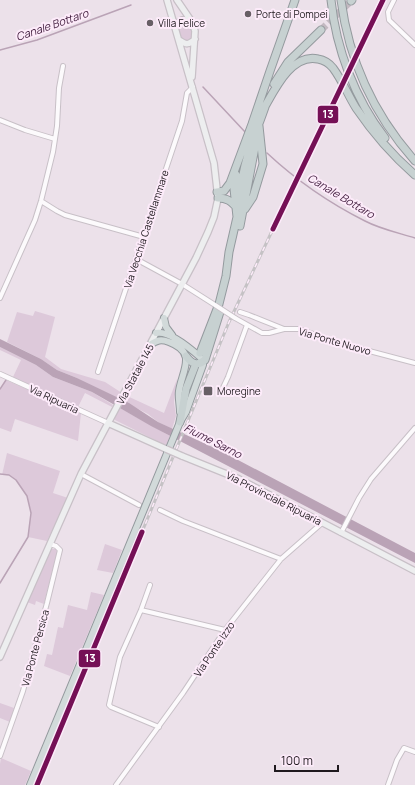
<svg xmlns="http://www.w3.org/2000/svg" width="415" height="785" font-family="Manrope,sans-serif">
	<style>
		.green { fill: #ddc9da }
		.water { fill: #baa3b6 }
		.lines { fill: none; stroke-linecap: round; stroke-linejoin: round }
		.stream { stroke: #baa3b6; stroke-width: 1.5 }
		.motorway-tunnel { stroke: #c3b9c1; stroke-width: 7; stroke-dasharray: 7 3.5; stroke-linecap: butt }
		.minor-casing { stroke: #c8c0c7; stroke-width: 6 }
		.tertiary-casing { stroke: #c8c0c7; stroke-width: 6 }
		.secondary-casing { stroke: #c8c0c7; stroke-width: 8 }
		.trunk-casing { stroke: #949a9e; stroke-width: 8 }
		.motorway-casing { stroke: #949a9e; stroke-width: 9 }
		.minor { stroke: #fcfafc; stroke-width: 4 }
		.tertiary { stroke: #fcfafc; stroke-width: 4.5 }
		.secondary { stroke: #edeeef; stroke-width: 5.5 }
		.trunk { stroke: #d2dada; stroke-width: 6 }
		.motorway { stroke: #c7d1d1; stroke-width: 7 }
		.rail-casing { stroke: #c5c2c5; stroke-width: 3 }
		.rail { stroke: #fdebfa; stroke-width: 1.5; stroke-dasharray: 4.5; stroke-linecap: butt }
		.minor-bridge-casing { stroke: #c8c0c7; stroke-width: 6; stroke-linecap: butt }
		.secondary-bridge-casing { stroke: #c8c0c7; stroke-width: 8; stroke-linecap: butt }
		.minor-bridge { stroke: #fcfafc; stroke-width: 4 }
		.secondary-bridge { stroke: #edeeef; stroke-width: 5.5 }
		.rail-1-casing { stroke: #fdebfa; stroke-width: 8 }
		.rail-1 { stroke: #751056; stroke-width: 5 }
		.poi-dot { fill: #675f65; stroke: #fdebfa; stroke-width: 1.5 }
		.labels { text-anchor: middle; stroke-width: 4; stroke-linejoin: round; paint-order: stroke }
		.poi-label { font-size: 10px; fill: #1f191e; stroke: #fdebfa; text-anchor: start }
		.street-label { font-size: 10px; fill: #1f191e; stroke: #fdebfa }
		.water-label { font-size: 11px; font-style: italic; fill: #421e3f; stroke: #fdebfa }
		.line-badge { stroke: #fdebfa; stroke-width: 1.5 }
		.badge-label { font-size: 11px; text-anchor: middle; font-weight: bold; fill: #fff }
	</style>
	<rect width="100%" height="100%" fill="#ece1ea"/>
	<!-- green -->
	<path class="green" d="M180 22H188C192 28 193 32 192 39L188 42 181 39 178 27Z
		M35 311 55 317 45 357 61 369 105 382 125 395 164 413 177 379 174 402 176 416 172 429 158 422 148 414 77 378 57 370 41 359 7 342 17 312 33 316Z
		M0 347 36 365 53 377 92 392 113 405 112 407 85 393 78 407 13 377 21 360 0 350Z
		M6 380 81 413 78 441 15 419 11 432 0 428V389Z
		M118 407 170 436 167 446 115 420 114 418Z
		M7 453 60 471 53 493 68 498 47 541 28 537 31 513 27 496 16 480 9 475H2Z
		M105 544 122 550 113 573 97 570Z
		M52 549H56L57 552 44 604 36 601 35 605 27 602 49 551Z
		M91 592 104 595 70 676 44 666 47 654 52 655 58 627 63 628 68 605 87 610Z
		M0 703 14 708 10 722 0 718Z
		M1 758 31 771 25 785H0V764Z"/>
	<!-- water -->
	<path class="water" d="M0 339 41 359 57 370 77 378 129 403 158 422 221 451 415 553V563L151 426 92 392 53 377 36 365 0 347Z"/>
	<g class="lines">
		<!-- stream -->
		<path class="stream" d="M0 50 37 40 131 5
			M203 87 246 133
			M267 153C296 180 329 203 365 221 380 229 399 233 415 238
			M0 389 6 380
			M0 474 9 475 16 480 27 496 31 513 28 537 0 583"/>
		<!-- motorway-tunnel -->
		<path class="motorway-tunnel" d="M321 30 351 1"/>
		<defs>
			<path id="minor" d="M394 0 388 12 389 20 415 45
				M0 120 25 130 55 139
				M41 201 57 211 65 215 144 237
				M136 259 182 284 215 305
				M0 298 35 220 41 201 53 152 57 126 59 88 63 66
				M240 312 249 315 284 329
				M235 318 262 333H269L284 329H299L339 343 415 363
				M98 372 182 121 187 93 193 87
				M220 394 228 377 247 325
				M81 474 139 505
				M160 510 183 521 281 559
				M341 533 359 498 371 479 415 428
				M150 585 141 610 120 657 109 705 111 707 159 727
				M141 610 225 630
				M0 756 23 691 47 603 60 550 56 546 50 544
				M116 785 183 693 225 630 281 559 322 523
				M388 785 397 760 404 748 415 752"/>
			<path id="tertiary" d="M0 374 108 423"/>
			<path id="secondary" d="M177 0 192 22 195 31 192 77
				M175 27C180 19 183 18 192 22
				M179 40C186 45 189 45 195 39
				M108 423 166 449
				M182 456 239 479 415 571
				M0 657 81 474 196 258 208 232 214 217 218 198 214 163 167 0"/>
			<path id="trunk" d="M164 318 166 327 172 335
				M150 345C157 340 161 339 169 342 198 353 182 370 179 391 178 398 180 405 180 412
				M30 785 180 422 186 412 203 365V361L200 357C191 349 169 330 156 333"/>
			<path id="motorway" d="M331 0C336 49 355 99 385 138
				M341 0C349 61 374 115 415 161
				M351 1 352 0
				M274 84 288 62 321 30
				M263 110C274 91 291 53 318 59 324 60 329 63 333 68 342 80 348 95 356 108 373 133 392 155 415 175
				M217 192 224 191 230 183 252 124 270 71 295 0
				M218 198C227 198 231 201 237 208
				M245 209 253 197 263 164 259 126
				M243 211C242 203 240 196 241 189 243 161 256 133 265 107
				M240 226 256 142
				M200 353 219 304 226 276 229 252 237 217 234 189 236 175
				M186 356C191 363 197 367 205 360L220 312
				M180 422 186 389 195 366"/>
		</defs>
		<!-- minor casing -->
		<use href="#minor" class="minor-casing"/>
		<!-- tertiary casing -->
		<use href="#tertiary" class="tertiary-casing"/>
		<!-- secondary casing -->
		<use href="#secondary" class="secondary-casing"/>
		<!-- trunk casing -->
		<use href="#trunk" class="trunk-casing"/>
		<!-- motorway casing -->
		<use href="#motorway" class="motorway-casing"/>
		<!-- minor -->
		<use href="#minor" class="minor"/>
		<!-- tertiary -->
		<use href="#tertiary" class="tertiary"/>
		<!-- secondary -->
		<use href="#secondary" class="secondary"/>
		<!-- trunk -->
		<use href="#trunk" class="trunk"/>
		<!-- motorway -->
		<use href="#motorway" class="motorway"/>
		<defs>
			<path id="rail" d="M142 532 229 322 273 229"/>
		</defs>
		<!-- rail casing -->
		<use href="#rail" class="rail-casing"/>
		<!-- rail -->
		<use href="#rail" class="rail"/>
		<defs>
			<path id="minor-bridge" d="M215 305 235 318"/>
			<path id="secondary-bridge" d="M166 449 182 456"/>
		</defs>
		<!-- minor-bridge casing -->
		<use href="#minor-bridge" class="minor-bridge-casing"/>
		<!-- secondary-bridge casing -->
		<use href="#secondary-bridge" class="secondary-bridge-casing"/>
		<!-- minor-bridge -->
		<use href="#minor-bridge" class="minor-bridge"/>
		<!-- secondary-bridge -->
		<use href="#secondary-bridge" class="secondary-bridge"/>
		<defs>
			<path id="rail-1" d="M273 229 383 0
				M37 785 142 532"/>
		</defs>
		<!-- rail-1 casing -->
		<use href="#rail-1" class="rail-1-casing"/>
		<!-- rail-1 -->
		<use href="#rail-1" class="rail-1"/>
	</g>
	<!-- markers -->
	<g class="poi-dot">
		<circle cx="248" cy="14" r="4"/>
		<circle cx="150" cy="23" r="4"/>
		<rect x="203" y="386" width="10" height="10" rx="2"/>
	</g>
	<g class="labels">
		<!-- poi labels -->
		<g class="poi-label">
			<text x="256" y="18">Porte di Pompei</text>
			<text x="158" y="27">Villa Felice</text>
			<text x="217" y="395">Moregine</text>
		</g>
		<!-- street labels -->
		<g class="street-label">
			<text transform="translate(146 229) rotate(-72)" y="4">Via Vecchia Castellammare</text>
			<text transform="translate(335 341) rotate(16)" y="4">Via Ponte Nuovo</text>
			<text transform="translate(135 374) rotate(-62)" y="4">Via Statale 145</text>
			<text transform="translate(54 399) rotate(25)" y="4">Via Ripuaria</text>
			<text transform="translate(274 498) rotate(27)" y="4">Via Provinciale Ripuaria</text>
			<text transform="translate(35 648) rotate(-75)" y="4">Via Ponte Persica</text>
			<text transform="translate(214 649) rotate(-56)" y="4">Via Ponte Izzo</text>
		</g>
		<!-- water labels -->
		<g class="water-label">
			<text transform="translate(52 25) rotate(-19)" y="4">Canale Bottaro</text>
			<text transform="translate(341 196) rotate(31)" y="4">Canale Bottaro</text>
			<text transform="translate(213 441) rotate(27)" y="4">Fiume Sarno</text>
		</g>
	</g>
	<g class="line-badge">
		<rect x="317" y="105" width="22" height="19" rx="4" fill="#751056"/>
		<rect x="78" y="649" width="23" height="19" rx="4" fill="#751056"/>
	</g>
	<g class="badge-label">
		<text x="328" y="118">13</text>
		<text x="90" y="662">13</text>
	</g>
	<!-- scale -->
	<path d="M275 765v6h63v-6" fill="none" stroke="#1f191e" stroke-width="2"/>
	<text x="281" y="765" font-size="12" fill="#1f191e" stroke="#fdebfa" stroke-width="3" paint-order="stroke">100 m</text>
</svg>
